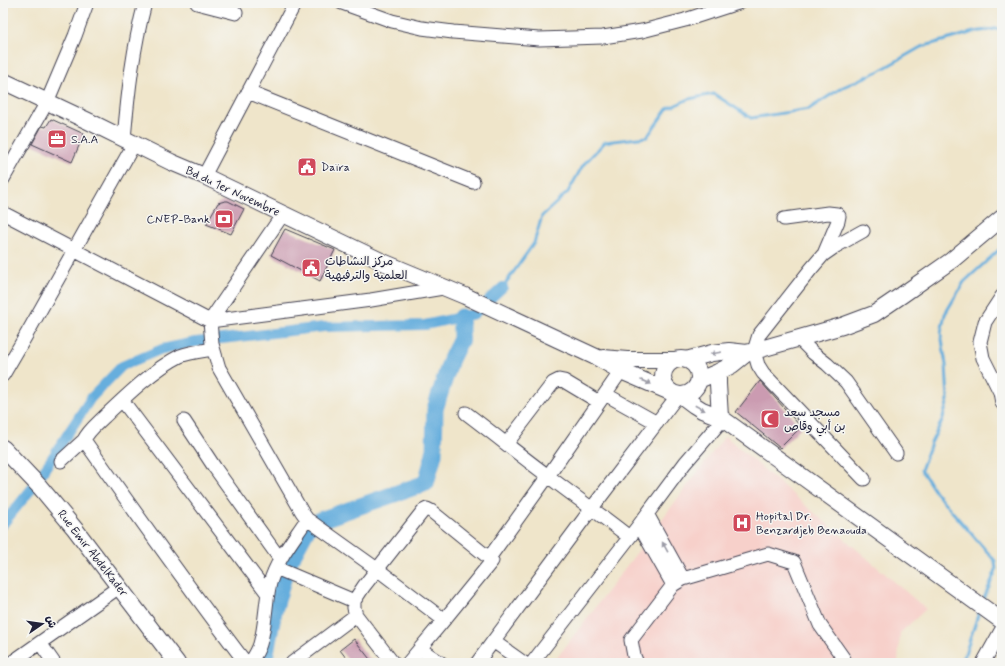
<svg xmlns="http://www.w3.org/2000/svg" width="1005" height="666" font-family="Mynerve,'Playpen Sans Arabic',sans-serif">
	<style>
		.built { fill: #f7d0ca }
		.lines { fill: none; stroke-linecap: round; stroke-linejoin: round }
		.stream { stroke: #66aedd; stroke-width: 3 }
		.canal { stroke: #66aedd; stroke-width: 10 }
		.river { stroke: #66aedd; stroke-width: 17 }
		.building { fill: #cb9bb1 }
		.minor-casing { stroke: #413f50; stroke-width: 15 }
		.major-casing { stroke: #413f50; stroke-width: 18 }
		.minor { stroke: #fff; stroke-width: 13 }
		.major { stroke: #fff; stroke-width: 16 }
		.oneway { fill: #9c9ca7 }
		.labels { text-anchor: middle; stroke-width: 3; stroke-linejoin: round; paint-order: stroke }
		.poi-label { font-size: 12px; fill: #22223b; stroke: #f6f6f2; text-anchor: start }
		.street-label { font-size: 12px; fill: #22223b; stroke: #f6f6f2 }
	</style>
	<rect width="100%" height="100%" fill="#f6f6f2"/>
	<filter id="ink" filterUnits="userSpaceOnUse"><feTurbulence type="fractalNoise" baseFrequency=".025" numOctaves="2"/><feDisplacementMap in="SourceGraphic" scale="8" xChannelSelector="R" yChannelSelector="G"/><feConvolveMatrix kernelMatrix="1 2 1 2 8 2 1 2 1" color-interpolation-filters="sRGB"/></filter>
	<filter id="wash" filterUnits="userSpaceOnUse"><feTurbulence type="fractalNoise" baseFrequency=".012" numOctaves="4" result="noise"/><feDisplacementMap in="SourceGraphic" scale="16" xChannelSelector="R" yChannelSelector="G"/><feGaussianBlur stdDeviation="0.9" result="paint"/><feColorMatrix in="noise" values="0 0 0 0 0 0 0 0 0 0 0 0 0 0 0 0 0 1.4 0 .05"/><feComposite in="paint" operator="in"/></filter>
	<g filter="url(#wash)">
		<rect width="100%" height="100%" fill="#efe5ca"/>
		<!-- built -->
		<path class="built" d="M725 436 926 609 900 633 898 663H553Z"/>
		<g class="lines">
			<!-- stream -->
			<path class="stream" d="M503 287 534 243 542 216 568 192 583 165 605 142 647 137 667 109 689 99 714 94 751 118 809 109 843 87 879 71 921 47 974 32 1002 28
				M983 601 996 570 995 561 936 493 921 470 931 443 942 421 948 400 946 365 941 333 945 314 964 282 1002 247
				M962 663 979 612"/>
			<!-- canal -->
			<path class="canal" d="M3 524 33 487 91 398 122 366 162 349 196 342 324 327 425 325 474 314 503 287"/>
			<!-- river -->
			<path class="river" d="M264 663 274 611 287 566 308 527 320 520 426 483 434 454 435 409 451 359 461 339V317"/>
		</g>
		<g id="blocks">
			<!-- building -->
			<path class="building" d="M51 119 84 134 72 162 32 144 42 126 46 127Z
				M225 201H228L244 209 231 234 206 224 218 203Z
				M285 229 335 250 320 281 271 255Z
				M760 381 801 427 780 448 736 412Z
				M354 639 373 663H350L340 650Z"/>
		</g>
	</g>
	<g filter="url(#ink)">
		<use href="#blocks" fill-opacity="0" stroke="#413f50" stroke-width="1"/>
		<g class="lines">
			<defs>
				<path id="minor" d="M197 3 236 13
					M342 3 392 21 422 28 453 32 539 39 603 37 642 31 685 20 728 6 738 3
					M248 92 473 182
					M124 139C128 93 133 48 145 3
					M204 176 295 3
					M3 179 47 102 75 36 87 3
					M3 213 210 321 371 300 443 288
					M283 214 210 321 212 344 219 368 302 512 307 519 377 569 444 620
					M784 219 828 213 837 214 839 216 838 221 824 254
					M863 231 836 246 823 255 811 269 759 335 754 351 758 365 763 373 864 479
					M1002 296 985 322 980 342 983 358 1000 392 1002 403
					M798 338 813 353 827 364 846 382 896 453
					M3 375 24 339 134 144
					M605 394 657 423
					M122 400 268 594
					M466 413C494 434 521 456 548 476 575 497 603 516 629 537
					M184 421 215 468 280 559
					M84 440C137 515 190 590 246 663
					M507 443 553 383 559 380 564 381 599 402
					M61 461 84 440C88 431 97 424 104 417 125 397 154 369 180 356 190 352 203 351 213 349
					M647 514 683 579
					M639 525 673 585
					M489 558 548 476 621 371
					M276 568 354 601
					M493 641 524 663
					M40 643 54 663
					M420 649 441 663
					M11 663 119 587
					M250 663C254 657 258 651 260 644 266 624 265 603 270 583 277 559 294 539 307 519
					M292 663 356 615
					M393 663 356 615 354 608V601L364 586 423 511 427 509 431 511 489 558 492 561 444 620 408 663
					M477 663 592 508 678 395
					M532 663 639 525 685 463 723 419
					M637 663 634 656 631 640 673 585 683 579 768 554 794 562 820 625 844 659
					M983 663 1002 629"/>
				<path id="major" d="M3 81 88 121 171 162 204 176 383 262 465 296 598 358 621 371 670 392
					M603 358 627 360H675
					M663 377a18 18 0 1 1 36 0a18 18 0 1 1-36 0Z
					M686 360 712 353 729 351 747 353
					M718 372V384L720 417
					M699 380 718 372 732 365 747 353 842 326 874 314 902 295 952 260 1002 218
					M682 396 694 405 702 410 720 417 1002 621
					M3 448 40 487 75 529 119 587 177 663"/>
			</defs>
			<!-- minor casing -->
			<use href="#minor" class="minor-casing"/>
			<!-- major casing -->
			<use href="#major" class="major-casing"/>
			<!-- minor -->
			<use href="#minor" class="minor"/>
			<!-- major -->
			<use href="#major" class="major"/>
		</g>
		<!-- one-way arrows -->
		<defs><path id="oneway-solid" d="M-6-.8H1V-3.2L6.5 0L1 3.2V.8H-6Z"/></defs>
		<g class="oneway">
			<use href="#oneway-solid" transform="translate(716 353) rotate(170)"/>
			<use href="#oneway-solid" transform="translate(646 382) rotate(22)"/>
			<use href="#oneway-solid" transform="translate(700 408) rotate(28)"/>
			<use href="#oneway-solid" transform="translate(665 547) rotate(-119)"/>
		</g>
	</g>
	<!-- icons -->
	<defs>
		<symbol id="office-square" viewBox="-11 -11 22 22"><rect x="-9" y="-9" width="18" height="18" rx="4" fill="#d1495b" stroke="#f6f6f2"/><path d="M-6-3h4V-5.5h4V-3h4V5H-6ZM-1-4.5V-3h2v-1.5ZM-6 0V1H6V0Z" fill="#fff"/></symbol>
		<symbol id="civic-square" viewBox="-11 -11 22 22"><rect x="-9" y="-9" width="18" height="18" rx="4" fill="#d1495b" stroke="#f6f6f2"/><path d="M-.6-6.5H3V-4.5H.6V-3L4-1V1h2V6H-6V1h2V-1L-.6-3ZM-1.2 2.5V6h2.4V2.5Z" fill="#fff"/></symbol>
		<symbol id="bank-square" viewBox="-11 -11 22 22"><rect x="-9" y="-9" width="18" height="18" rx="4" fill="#d1495b" stroke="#f6f6f2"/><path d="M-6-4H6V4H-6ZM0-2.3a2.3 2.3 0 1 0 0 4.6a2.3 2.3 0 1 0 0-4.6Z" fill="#fff"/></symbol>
		<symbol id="mosque-square" viewBox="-11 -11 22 22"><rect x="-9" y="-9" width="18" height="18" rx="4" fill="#d1495b" stroke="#f6f6f2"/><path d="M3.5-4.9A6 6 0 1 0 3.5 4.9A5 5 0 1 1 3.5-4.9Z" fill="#fff"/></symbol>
		<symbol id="hospital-square" viewBox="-11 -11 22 22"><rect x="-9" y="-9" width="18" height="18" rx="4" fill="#d1495b" stroke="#f6f6f2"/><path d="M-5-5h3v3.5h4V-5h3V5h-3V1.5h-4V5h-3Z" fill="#fff"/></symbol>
	</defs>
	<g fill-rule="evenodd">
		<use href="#office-square" x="46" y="128" width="22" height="22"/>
		<use href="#civic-square" x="296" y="156" width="22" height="22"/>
		<use href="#bank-square" x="213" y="208" width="22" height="22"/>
		<use href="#civic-square" x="300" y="257" width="22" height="22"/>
		<use href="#mosque-square" x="759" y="408" width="22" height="22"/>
		<use href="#hospital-square" x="731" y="512" width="22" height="22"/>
	</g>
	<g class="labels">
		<!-- poi labels -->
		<g class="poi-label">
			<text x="71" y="143">S.A.A</text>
			<text x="321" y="171">Daïra</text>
			<text x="210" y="223" text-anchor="end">CNEP-Bank</text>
			<text x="325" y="265">مركز النشاطات<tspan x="325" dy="14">العلمية والترفيهية</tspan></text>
			<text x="784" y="416">مسجد سعد<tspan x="784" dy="14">بن أبي وقاص</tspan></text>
			<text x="756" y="520">Hopital Dr.<tspan x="756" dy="14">Benzardjeb Benaouda</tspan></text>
		</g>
		<!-- street labels -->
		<g class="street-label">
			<text transform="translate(233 191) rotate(25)" y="4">Bd du 1er Novembre</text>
			<text transform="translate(93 553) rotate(52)" y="4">Rue Emir AbdelKader</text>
		</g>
	</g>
	<!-- margin -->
	<rect width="1005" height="666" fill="none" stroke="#f6f6f2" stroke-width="16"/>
	<!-- north arrow -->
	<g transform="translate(42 624) rotate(77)" stroke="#f6f6f2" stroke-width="3" paint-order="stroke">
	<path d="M0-3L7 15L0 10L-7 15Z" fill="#22223b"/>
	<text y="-6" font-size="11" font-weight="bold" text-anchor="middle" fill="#22223b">ش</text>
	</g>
</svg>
